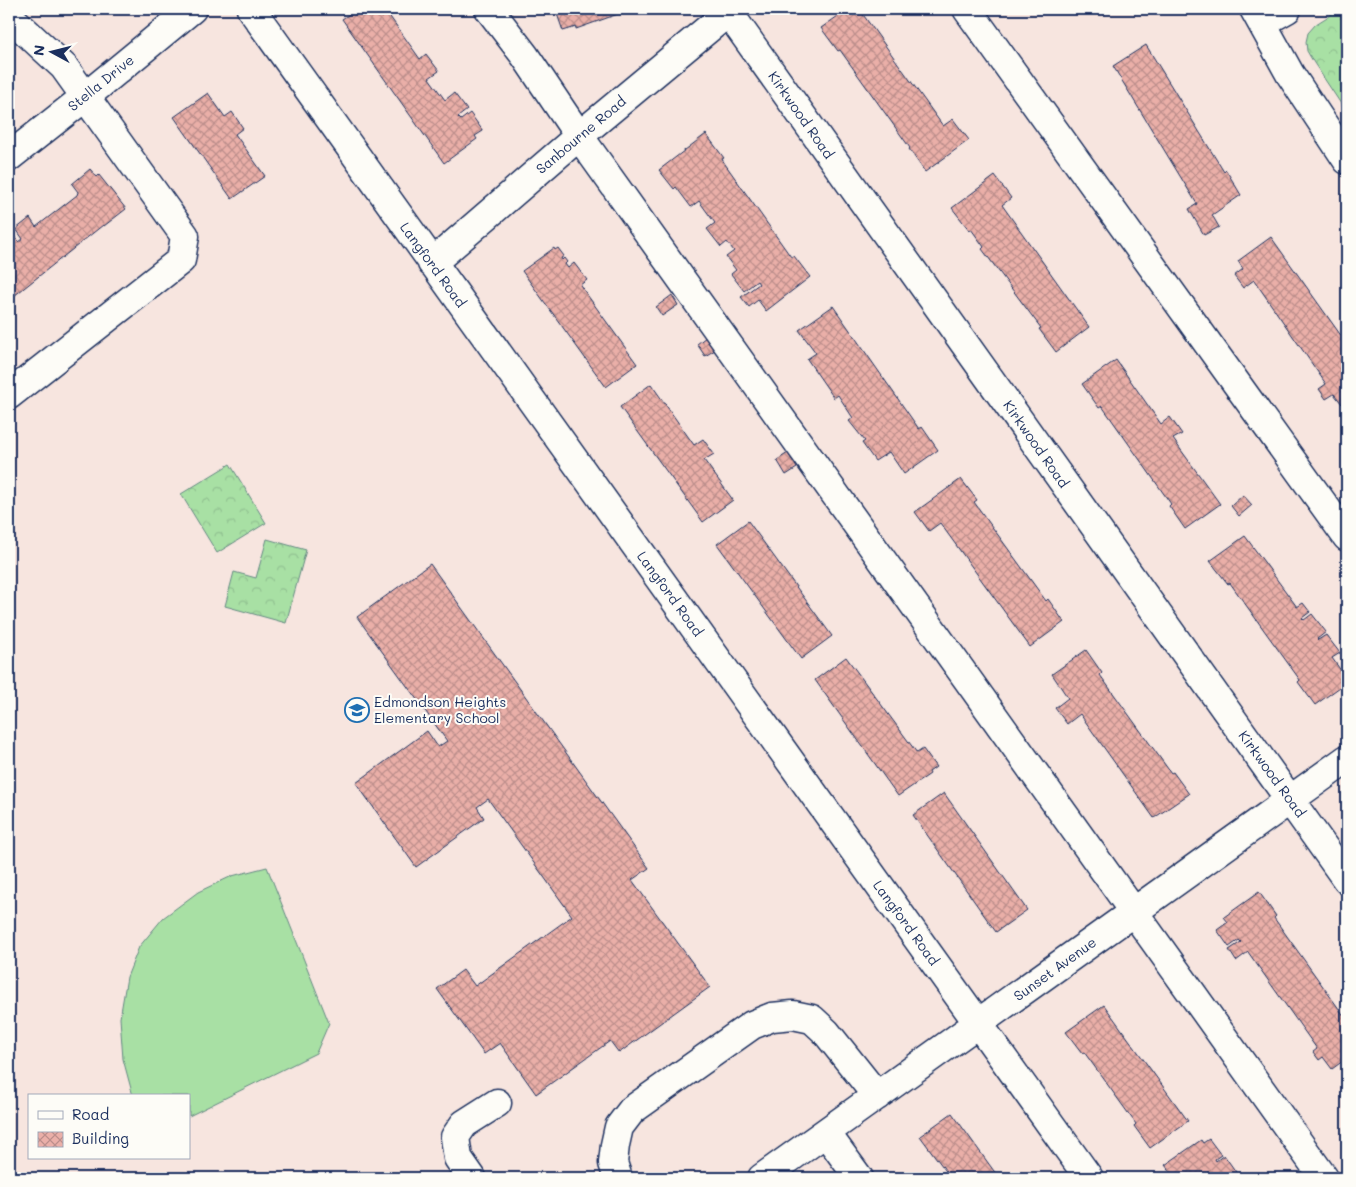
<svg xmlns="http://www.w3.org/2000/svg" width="1356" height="1187" font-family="Mali,sans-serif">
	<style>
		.forest { fill: url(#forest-crowns); stroke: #628881 }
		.pitch { fill: #a8e0a4; stroke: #628881 }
		.building { fill: url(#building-cross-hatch); stroke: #1b2f5e }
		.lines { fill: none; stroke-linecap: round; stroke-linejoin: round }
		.minor-casing { stroke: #1b2f5e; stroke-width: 31 }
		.minor { stroke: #fdfcf7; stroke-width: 28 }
		.labels { text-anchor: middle; stroke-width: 4; stroke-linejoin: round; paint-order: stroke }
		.street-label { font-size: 14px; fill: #1b2f5e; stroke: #fdfcf7 }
		.poi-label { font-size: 14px; fill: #1b2f5e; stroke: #fdfcf7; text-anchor: start }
	</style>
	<defs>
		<pattern id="forest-crowns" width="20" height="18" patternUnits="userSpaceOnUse" patternTransform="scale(1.25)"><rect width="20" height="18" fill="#a8e0a4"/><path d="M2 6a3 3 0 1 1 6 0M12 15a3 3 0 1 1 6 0" fill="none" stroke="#90c090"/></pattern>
		<pattern id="building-cross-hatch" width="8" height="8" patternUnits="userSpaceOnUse" patternTransform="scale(1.25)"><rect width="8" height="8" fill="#eaafa8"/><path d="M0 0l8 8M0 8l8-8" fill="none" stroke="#bd8f8c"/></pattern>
	</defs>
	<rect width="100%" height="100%" fill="#f7e5df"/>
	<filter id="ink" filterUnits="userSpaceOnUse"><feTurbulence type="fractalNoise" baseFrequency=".02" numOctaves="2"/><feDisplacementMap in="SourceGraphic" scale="10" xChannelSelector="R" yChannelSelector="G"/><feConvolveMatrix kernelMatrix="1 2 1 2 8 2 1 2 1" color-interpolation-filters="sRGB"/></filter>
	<g filter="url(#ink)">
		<!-- forest -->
		<path class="forest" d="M1340 9H1347V113L1314 63 1307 51 1306 42 1308 33 1316 24Z
			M230 464 266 523 217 553 181 494Z
			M267 539 306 550 286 623 225 606 234 572 256 578Z"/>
		<!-- pitch -->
		<path class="pitch" d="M267 867 329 1023 316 1053 189 1116V1096H133L123 1059 120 1018 127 977 139 947 163 918 198 892 232 876Z"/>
		<!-- building -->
		<path class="building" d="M357 9H395L388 14 420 59 426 54 439 71 429 78 445 100 454 93 467 110 458 117 461 120 470 113 483 131 475 136 477 139 444 163 342 19Z
			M562 9H616L618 14 576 29V27L563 31 556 11Z
			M848 9H859L943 126 953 119 969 140 925 172 909 149 910 148 840 50 838 51 821 28Z
			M1146 45 1224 172 1226 170 1241 195 1212 215 1219 227 1204 235 1189 209 1197 204 1113 66Z
			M208 93 225 117 232 112 243 128 235 134 265 176 232 199 174 117Z
			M706 134 724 158 722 159 725 164 791 257 794 256 810 277 766 311 758 300 749 307 741 297 759 284 757 281 744 291 731 274 736 270 726 257 734 251 727 242 721 247 707 229 715 223 699 201 691 207 676 187 674 189 659 170Z
			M90 169 97 177 99 175 126 209 104 226 103 225 9 300V235L11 233 19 242 23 239 16 229 30 218 36 227 77 195 78 192 72 184Z
			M995 176 1011 198 1002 205 1089 327 1056 352 1039 329 1041 328 982 249 984 247 971 229 970 231 952 208Z
			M1271 237 1347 344V400L1342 404 1334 394 1326 399 1319 389 1326 384 1254 280 1243 288 1234 276 1243 269 1238 261Z
			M554 248 555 250 558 248 564 256 561 258 562 260 564 258 567 262 565 264 568 268 574 263 587 280 580 285 637 364 606 387 522 271Z
			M672 295 678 305 662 316 656 307Z
			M833 306 919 429 922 427 938 450 904 474 889 452 875 461 862 443 865 441 849 421 853 418 838 395 834 398 807 359 816 353 799 330Z
			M706 337 715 350 705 356 697 344Z
			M1116 360 1161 424 1170 417 1182 434 1173 439 1220 504 1185 529 1169 506 1171 504 1102 406 1099 408 1082 384Z
			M651 384 694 445 703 439 714 454 704 460 733 500 703 522 620 407Z
			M788 453 797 468 786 475 777 460Z
			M961 479 977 500 974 502 1046 601 1048 599 1064 622 1030 647 940 523 929 531 915 512Z
			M1243 495 1252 505 1239 516 1231 506Z
			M748 521 832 636 801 659 717 544Z
			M1245 536 1297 607 1303 603 1310 612 1302 618 1304 620 1312 614 1326 632 1317 639 1318 640 1326 635 1340 653 1332 658 1347 679V682L1315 705 1298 682 1300 680 1230 583 1228 584 1210 561Z
			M430 564 649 868 632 880 710 987 619 1053 610 1041 536 1094 500 1043 484 1054 437 989 463 970 475 986 572 916 488 799 477 807 484 818 416 867 356 783 427 731 438 747 447 741 357 617Z
			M1086 650 1102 673 1100 675 1171 773 1173 772 1189 794 1154 818 1080 714 1067 724 1055 708 1068 698 1052 674Z
			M846 657 917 753 923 749 936 767 929 772 930 774 898 796 815 680Z
			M944 793 1027 910 996 932 913 815Z
			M1259 892 1276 916 1274 918 1347 1020V1058L1332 1069 1323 1057 1319 1060 1313 1052 1317 1049 1248 952 1236 961 1229 950 1241 942 1239 940 1229 947 1217 930 1228 922 1224 917Z
			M1104 1005 1188 1121 1150 1148 1134 1126 1136 1124 1084 1052 1082 1053 1066 1032Z
			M952 1113 999 1178H951L920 1136Z
			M1209 1139 1221 1155 1215 1159 1216 1161 1224 1155 1236 1172 1229 1178H1175L1165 1165 1201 1140 1203 1143Z"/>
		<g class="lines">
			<defs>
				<path id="minor" d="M251 9 1089 1178
					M489 9 525 56 579 136 1324 1178
					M726 9 1347 880
					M967 9 1347 537
					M1254 9 1290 74 1347 160
					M9 16 64 67 185 236 181 260 9 395
					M1262 23 1287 9
					M9 157 85 97 192 9
					M432 263 579 136 732 9
					M826 1133 859 1178
					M472 1178 458 1158 455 1137 464 1124 497 1103
					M618 1178 613 1163 615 1145 619 1127 632 1110 752 1025 772 1017 793 1015 812 1019 826 1032 877 1096
					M762 1178 1347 759"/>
			</defs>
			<!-- minor casing -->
			<use href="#minor" class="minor-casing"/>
			<!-- minor -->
			<use href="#minor" class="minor"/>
		</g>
	</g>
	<!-- icons -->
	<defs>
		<symbol id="school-ring" viewBox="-11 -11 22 22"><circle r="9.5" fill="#fdfcf7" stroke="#1f6fb2" stroke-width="1.5"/><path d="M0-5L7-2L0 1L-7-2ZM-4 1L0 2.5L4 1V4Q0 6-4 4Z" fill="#1f6fb2"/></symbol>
	</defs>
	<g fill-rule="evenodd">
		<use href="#school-ring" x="343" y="696" width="28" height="28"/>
	</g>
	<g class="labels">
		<!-- street labels -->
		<g class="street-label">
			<text transform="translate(101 83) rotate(-39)" y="5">Stella Drive</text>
			<text transform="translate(801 115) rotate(55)" y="5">Kirkwood Road</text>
			<text transform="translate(581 135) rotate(-40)" y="5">Sanbourne Road</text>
			<text transform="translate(433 265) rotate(54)" y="5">Langford Road</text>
			<text transform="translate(1036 444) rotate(55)" y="5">Kirkwood Road</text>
			<text transform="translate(670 594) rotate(54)" y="5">Langford Road</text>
			<text transform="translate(1272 774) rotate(54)" y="5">Kirkwood Road</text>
			<text transform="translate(906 923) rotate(54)" y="5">Langford Road</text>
			<text transform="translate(1055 969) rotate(-36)" y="5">Sunset Avenue</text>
		</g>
		<!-- poi labels -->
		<g class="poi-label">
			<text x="374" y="707">Edmondson Heights<tspan x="374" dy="16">Elementary School</tspan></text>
		</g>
	</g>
	<!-- margin -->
	<rect width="1356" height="1187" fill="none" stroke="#fdfcf7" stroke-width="30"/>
	<rect x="15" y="15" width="1326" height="1157" fill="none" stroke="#1b2f5e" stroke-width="2" filter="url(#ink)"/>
	<!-- legend -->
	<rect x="28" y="1094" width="162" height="65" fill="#fdfcf7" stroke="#a3aaba"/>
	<rect x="38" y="1111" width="25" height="8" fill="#fdfcf7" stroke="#a3aaba"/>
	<text x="72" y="1120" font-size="15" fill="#1b2f5e">Road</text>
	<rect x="38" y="1132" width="25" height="15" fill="url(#building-cross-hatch)" stroke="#a3aaba"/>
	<text x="72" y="1144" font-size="15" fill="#1b2f5e">Building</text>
	<!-- north arrow -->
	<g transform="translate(52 52) rotate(277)" stroke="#fdfcf7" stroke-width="4" paint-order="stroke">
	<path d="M0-4L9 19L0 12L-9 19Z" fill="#1b2f5e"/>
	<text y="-8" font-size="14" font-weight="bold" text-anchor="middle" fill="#1b2f5e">N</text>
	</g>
</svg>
